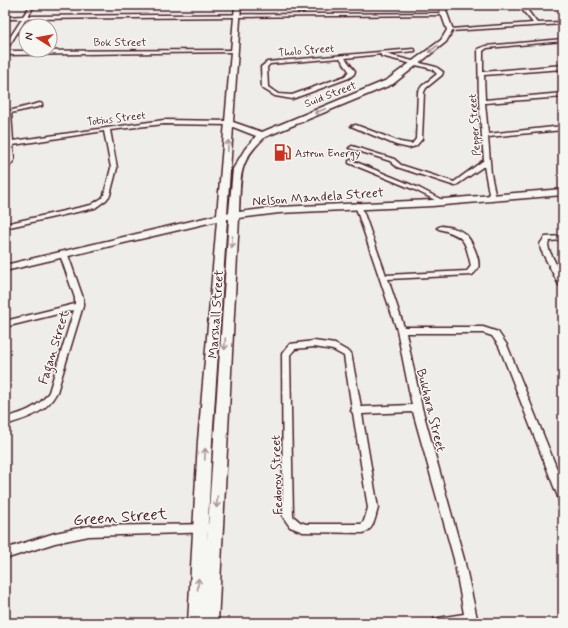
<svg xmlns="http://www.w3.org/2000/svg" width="568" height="628" font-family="Mynerve,sans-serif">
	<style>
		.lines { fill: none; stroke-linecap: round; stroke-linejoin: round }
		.street-casing { stroke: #4a1f2b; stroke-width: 3 }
		.secondary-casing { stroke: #4a1f2b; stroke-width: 3 }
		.street { fill: #f6f6f2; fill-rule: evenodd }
		.secondary { fill: #f6f6f2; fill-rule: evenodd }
		.oneway { stroke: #a99598 }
		.labels { text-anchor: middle; stroke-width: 3; stroke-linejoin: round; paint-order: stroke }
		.far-street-label { font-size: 11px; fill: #4a1f2b; stroke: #f6f6f2 }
		.far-poi-label { font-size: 11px; fill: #4a1f2b; stroke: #f6f6f2; text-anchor: start }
		.street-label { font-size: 13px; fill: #4a1f2b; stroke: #f6f6f2 }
		.near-street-label { font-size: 16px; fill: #4a1f2b; stroke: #f6f6f2 }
	</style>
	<rect width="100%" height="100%" fill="#efedea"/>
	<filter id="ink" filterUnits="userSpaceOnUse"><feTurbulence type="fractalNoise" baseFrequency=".025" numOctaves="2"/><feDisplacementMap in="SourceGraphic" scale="8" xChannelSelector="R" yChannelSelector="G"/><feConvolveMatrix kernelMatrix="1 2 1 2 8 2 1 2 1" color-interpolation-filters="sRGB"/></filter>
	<g filter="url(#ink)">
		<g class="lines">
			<defs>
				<path id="street" d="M31 5H35L28 16 445 13 447 14 445 15 26 19 7 49 5 50V45L22 19H5V17L23 16Z
					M522 5H527L525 7 537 23 563 22V24L450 31 448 30 450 29 533 23 520 7Z
					M563 39V41L487 48 483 51V72L563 65V69L484 75 485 100 563 93V97L485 103 488 134 563 126V130L488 137 491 174 496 199 495 200H491L490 199 484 166 455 186 397 167 390 161 349 148 352 146 394 159 401 165 454 182 484 160 479 102 478 49 486 46Z
					M413 49 415 50V51L385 54 436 67 443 72 442 75 426 88 424 92 422 139 416 146 409 148 396 145 351 126 356 125 400 142 412 144 416 139 418 92 422 86 437 74 432 69 381 56V54L345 58 355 71 354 74 349 78 292 99 275 96 262 88 261 67 267 62ZM340 58 349 71 345 76 292 95 278 94 268 87 267 67 270 64Z
					M237 50V52H235L5 55V51Z
					M40 103 42 104V106L11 113 13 141 164 120 229 121 232 123 229 125 164 124 110 130 117 168 110 195 106 200 95 208 5 228V224L91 205 102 198 104 195 111 168 104 131 13 145 14 160 7 170 5 171V165L8 160 7 146H5V142H7L5 112Z
					M351 160 419 188 446 202 443 204 415 190 349 163V161Z
					M358 203 361 205 386 275 467 271 471 266C465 240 465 236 439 229L437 228 441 226C449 227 458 228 465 234 471 239 481 260 478 268 477 271 474 273 472 275L388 279 404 327H483L498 332 507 345 563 484V501L559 500 558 497 499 346 492 336 483 333H406L422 408 464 559 478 623H432L434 619 438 618 464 614 454 559 413 412 362 414 378 508C375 518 374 530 363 533L303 532 290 527 283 517 282 354 290 344 314 341 335 344 351 353 361 407 412 405 397 330 355 205ZM314 347 333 350 344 356 352 409 351 411 353 413 368 508 364 521 361 524H306L300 522 293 516 290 355 295 349Z
					M563 236V240L550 241 548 244 549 250 563 278V287L559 285 541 250 540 244 545 237Z
					M61 253H67L68 255 83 298V306L57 392C45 414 28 418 5 425V418C22 413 39 408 49 392L74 310 5 327V321L75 304V298L60 255Z
					M215 524 219 525 220 528 219 531 215 532 89 536 55 543 5 559V549L55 533 89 526Z"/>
				<path id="secondary" d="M235 5H241L233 122 262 132 387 80 441 40 447 30 438 5H444L453 30 446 42 393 84 265 137C237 163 241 176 239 212L279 207 432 200 563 189V195L432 206 279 213 239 218 218 623H188L198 441 217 221 5 271V265L217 215ZM233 127 256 136 245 149 233 169 229 213 227 214ZM227 219H229L207 541 212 441Z"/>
			</defs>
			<!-- street casing -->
			<use href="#street" class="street-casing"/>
			<!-- secondary casing -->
			<use href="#secondary" class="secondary-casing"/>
			<!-- street -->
			<use href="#street" class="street"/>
			<!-- secondary -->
			<use href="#secondary" class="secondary"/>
		</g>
		<!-- one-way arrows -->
		<defs><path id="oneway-shaft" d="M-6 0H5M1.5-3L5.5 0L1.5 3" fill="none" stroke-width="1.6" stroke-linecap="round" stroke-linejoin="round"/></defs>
		<g class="oneway">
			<use href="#oneway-shaft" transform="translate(433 49) rotate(143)"/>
			<use href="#oneway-shaft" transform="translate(320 111) rotate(159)"/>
			<use href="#oneway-shaft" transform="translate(228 146) rotate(-86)"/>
			<use href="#oneway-shaft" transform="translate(232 242) rotate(94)"/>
			<use href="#oneway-shaft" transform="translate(225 344) rotate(93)"/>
			<use href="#oneway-shaft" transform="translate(205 454) rotate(-88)"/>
			<use href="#oneway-shaft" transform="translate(217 502) rotate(94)"/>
			<use href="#oneway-shaft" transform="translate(198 584) rotate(-86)"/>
		</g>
	</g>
	<!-- icons -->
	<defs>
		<symbol id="fuel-bare" viewBox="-9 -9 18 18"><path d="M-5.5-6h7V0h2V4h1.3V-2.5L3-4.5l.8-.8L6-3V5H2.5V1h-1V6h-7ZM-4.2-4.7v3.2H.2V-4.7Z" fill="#c8321e" stroke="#f6f6f2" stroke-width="2.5" paint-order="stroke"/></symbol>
	</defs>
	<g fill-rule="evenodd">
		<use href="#fuel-bare" x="270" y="140" width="25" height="25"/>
	</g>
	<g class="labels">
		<!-- far-street labels -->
		<g class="far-street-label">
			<text x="120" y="46">Bok Street</text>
			<text transform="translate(306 50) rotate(-5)" y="4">Tholo Street</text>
			<text transform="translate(330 94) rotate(-21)" y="4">Suid Street</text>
			<text transform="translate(116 118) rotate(-7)" y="4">Totius Street</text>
			<text transform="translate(474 125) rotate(-94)" y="4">Pepper Street</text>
		</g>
		<!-- far-poi labels -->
		<g class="far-poi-label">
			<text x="295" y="157">Astron Energy</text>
		</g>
		<!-- street labels -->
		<g class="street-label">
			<text transform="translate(318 196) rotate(-4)" y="5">Nelson Mandela Street</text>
			<text transform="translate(215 314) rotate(-86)" y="5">Marshall Street</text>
			<text transform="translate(53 347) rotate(-73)" y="5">Fagan Street</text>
			<text transform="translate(432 410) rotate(76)" y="5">Bukhara Street</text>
			<text transform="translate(276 475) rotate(-92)" y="5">Fedorov Street</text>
		</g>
		<!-- near-street labels -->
		<g class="near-street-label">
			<text transform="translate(120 516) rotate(-4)" y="6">Green Street</text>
		</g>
	</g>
	<!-- margin -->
	<rect width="568" height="628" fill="none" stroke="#f6f6f2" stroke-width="20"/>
	<rect x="10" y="10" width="548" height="608" fill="none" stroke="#4a1f2b" stroke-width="1.5" filter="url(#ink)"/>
	<!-- north arrow -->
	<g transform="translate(38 38) rotate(281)"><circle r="19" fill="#f6f6f2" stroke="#b1a0a2"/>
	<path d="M0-3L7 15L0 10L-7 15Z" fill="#c8321e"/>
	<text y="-6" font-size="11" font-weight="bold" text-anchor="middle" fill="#4a1f2b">N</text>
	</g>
</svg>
